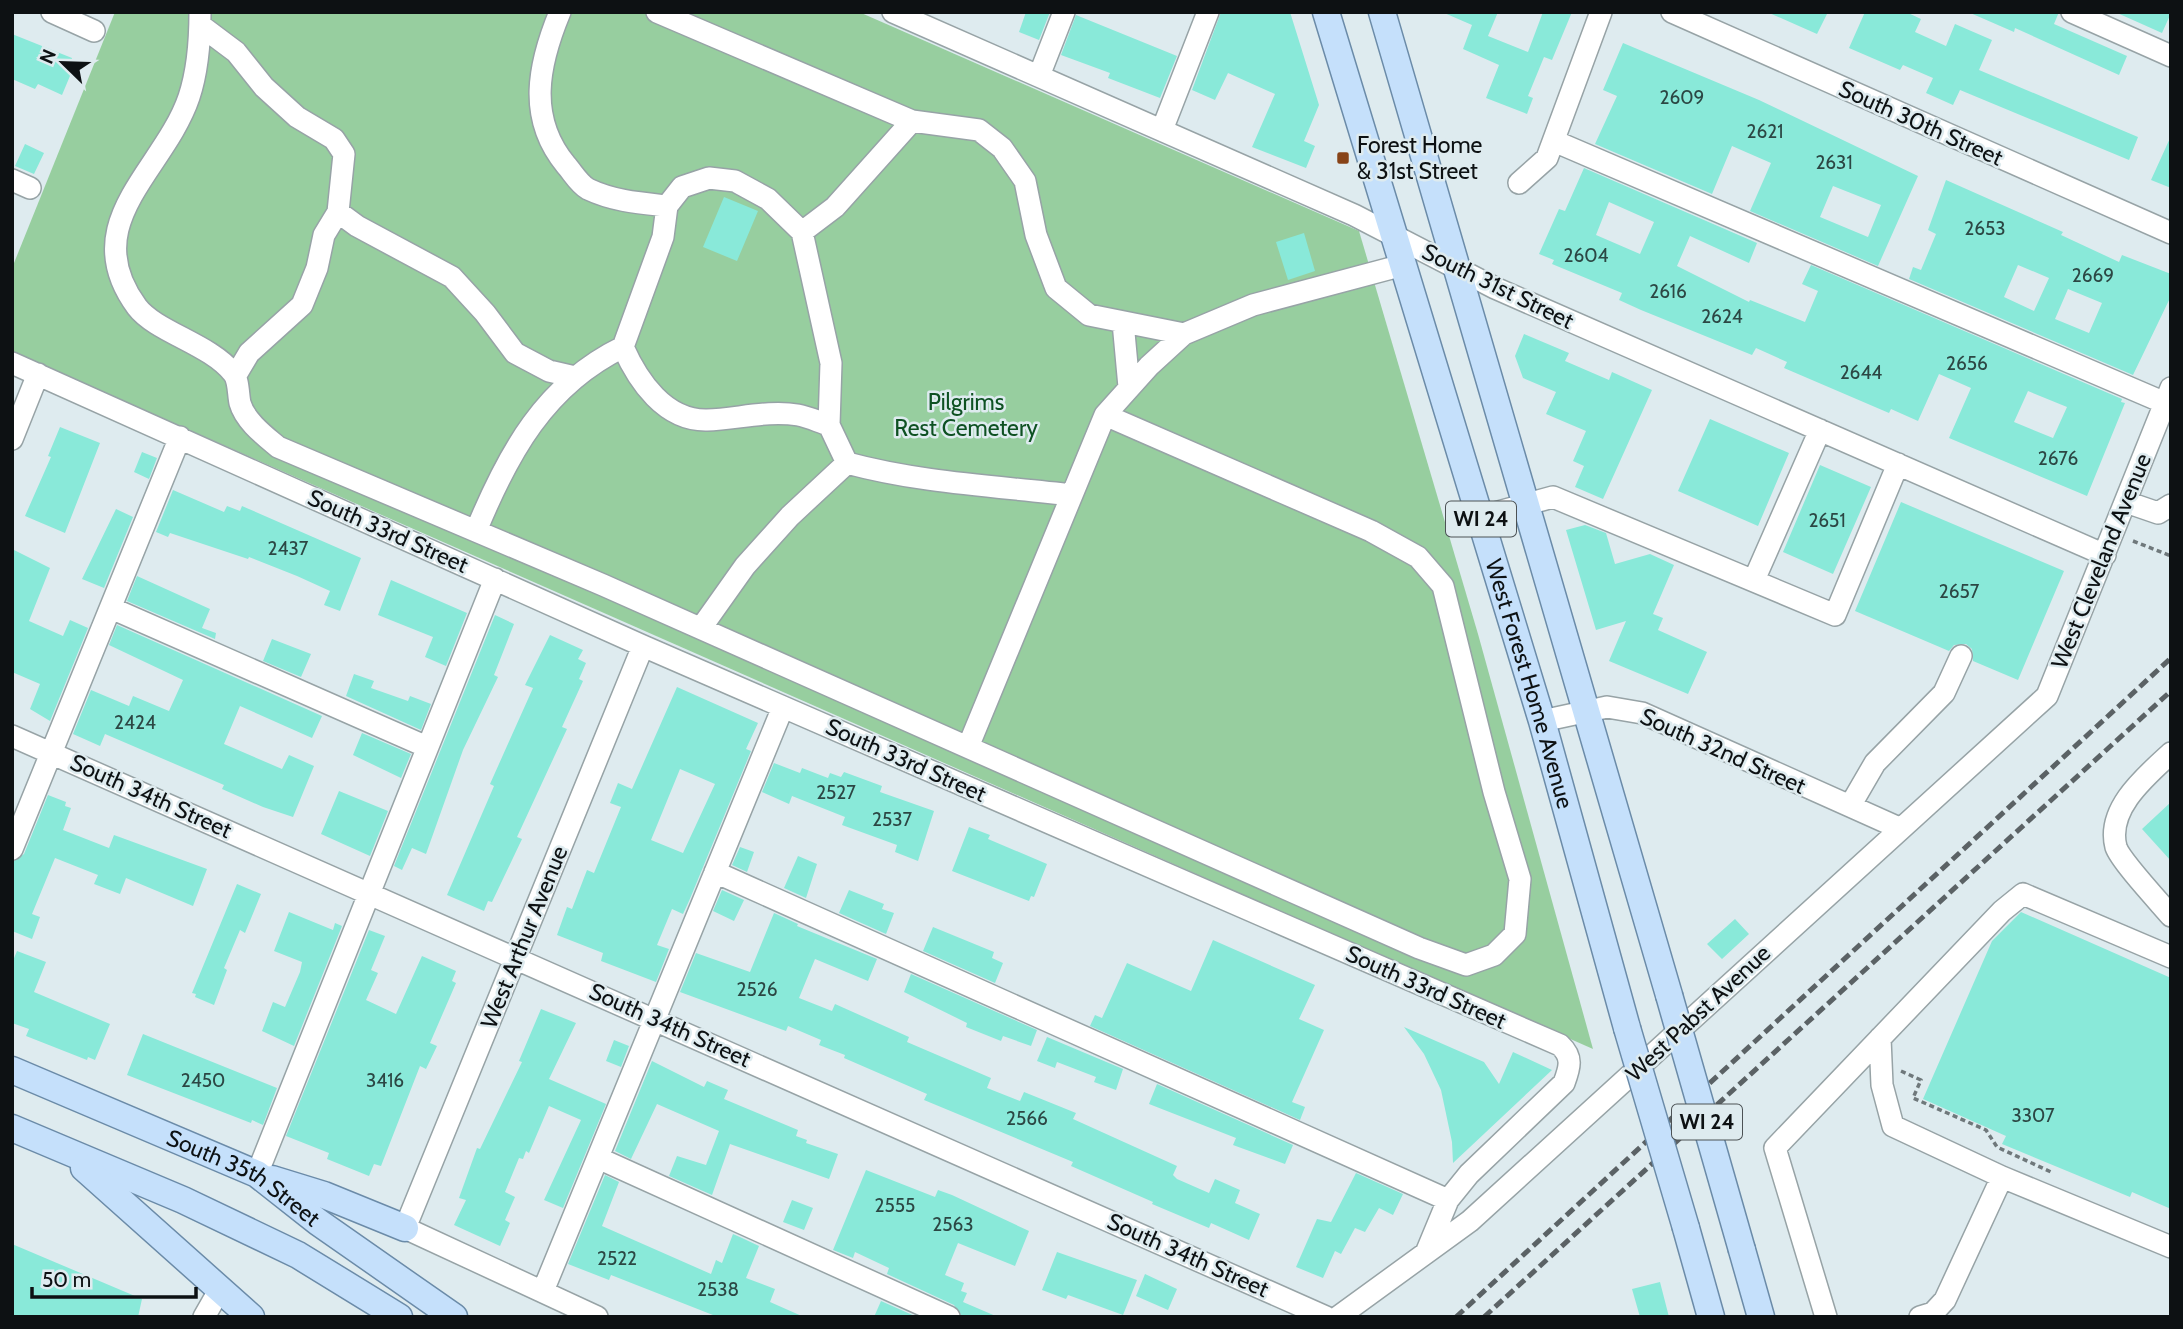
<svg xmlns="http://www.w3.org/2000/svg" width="2183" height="1329" font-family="Cabin,sans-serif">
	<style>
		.green { fill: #97ce9f }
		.building { fill: #89e9d9; fill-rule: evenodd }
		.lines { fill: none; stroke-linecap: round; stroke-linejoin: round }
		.minor-casing { stroke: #97a3a6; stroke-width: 24 }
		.major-casing { stroke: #6b8ba8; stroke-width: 29 }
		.path { stroke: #6f787b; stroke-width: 3.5; stroke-dasharray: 5 3.5; stroke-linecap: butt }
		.minor { stroke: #fff; stroke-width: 21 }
		.major { stroke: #c5e0fb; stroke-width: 26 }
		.rail { stroke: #5b6265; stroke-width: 5; stroke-dasharray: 10 5; stroke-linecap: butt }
		.major-bridge-casing { stroke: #6b8ba8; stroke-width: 29; stroke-linecap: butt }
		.major-bridge { stroke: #c5e0fb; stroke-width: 26 }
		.poi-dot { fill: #874317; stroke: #deebef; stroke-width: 2.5 }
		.labels { text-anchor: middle; stroke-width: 5; stroke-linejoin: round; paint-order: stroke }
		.number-label { font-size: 19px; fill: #2c4744 }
		.shield { fill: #deebef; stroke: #4c5255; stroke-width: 2 }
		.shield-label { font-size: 21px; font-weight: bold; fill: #0d1113 }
		.street-label { font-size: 23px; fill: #0d1113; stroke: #deebef }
		.poi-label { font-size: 23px; fill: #0d1113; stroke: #deebef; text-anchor: start }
		.park-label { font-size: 23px; fill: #0e5122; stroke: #deebef }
	</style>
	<rect width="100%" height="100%" fill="#deebef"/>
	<!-- green -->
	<path class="green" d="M115 12H859L1359 231 1478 634 1593 1049 12 352V268Z"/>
	<!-- building -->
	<path class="building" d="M1026 12H1050L1039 40 1019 32Z
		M1221 12H1290L1319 105 1304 141 1315 146 1306 168 1252 147 1275 94 1228 73 1215 100 1192 90Z
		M1442 12H1498L1488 36 1528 52 1543 12H1572L1552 60 1544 57 1528 96 1533 98 1527 114 1486 98 1499 65 1463 49 1472 25Z
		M1767 12H1828L1817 34Z
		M1865 12H1906L1921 19 1915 32 1946 46 1955 24 1992 40 1979 70 2138 137 2129 160 1960 90 1953 105 1926 93 1933 78 1903 65 1900 70 1849 48Z
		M1968 12H2059L2054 24 2127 56 2119 75 2015 28 2014 32Z
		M2115 12H2171V13L2162 33Z
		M1076 15 1177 56 1160 98 1108 78 1110 73 1061 55Z
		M12 34 72 58 71 62 75 64 62 95 38 84 35 89 12 79Z
		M1623 43 1759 100 1918 176 1878 266 1750 211 1771 163 1732 146 1712 194 1595 144 1617 96 1603 90ZM1833 186 1881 205 1868 237 1820 217Z
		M2171 136V188L2151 180Z
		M25 144 44 153 34 174 15 166Z
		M1584 168 1757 243 1749 263 1690 236 1677 266 1749 302 1750 300 1805 322 1818 291 1802 284 1811 265 2122 399 2121 402 2125 403 2087 496 1949 438 1971 388 1939 374 1918 421 1891 409 1889 413 1784 368 1787 362 1756 348 1752 355 1641 310 1619 300 1622 293 1552 264 1554 260 1539 254 1559 209 1565 211ZM1609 202 1654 222 1640 254 1596 235ZM2028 391 2067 407 2053 438 2014 422Z
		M1946 180 2063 232 2061 235 2119 262 2122 255 2171 274V296L2133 375 1909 279 1913 267 1921 270 1936 234 1928 230ZM2018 265 2049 278 2034 311 2004 297ZM2068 289 2102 303 2089 333 2055 319Z
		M724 197 758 211 737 261 703 247Z
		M1304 233 1315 271 1288 280 1276 242Z
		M1524 334 1569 353 1565 361 1609 380 1612 372 1652 390 1603 499 1575 487 1584 466 1573 461 1586 431 1546 414 1556 392 1523 378 1515 356Z
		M1710 419 1789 453 1758 526 1678 491Z
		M60 427 100 443 65 533 25 516 51 457 48 456Z
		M142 452 157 458 149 479 134 472Z
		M1820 465 1871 487 1833 574 1783 552Z
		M173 490 224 512 227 506 240 511 242 506 361 558 340 611 324 605 330 591 297 576 249 557 248 559 170 533 168 537 156 532Z
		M1901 502 2064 571 2018 680 1973 661 1972 649 1966 644 1954 645 1949 651 1855 611Z
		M116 509 133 517 104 588 82 579Z
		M1585 525 1606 533 1615 564 1650 554 1674 565 1653 614 1663 618 1658 630 1707 652 1688 694 1609 661 1626 621 1596 630 1566 530Z
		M12 549 50 568 29 621 63 636 70 620 88 628 50 721 30 709 40 684 12 672Z
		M137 576 210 609 202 628 216 633 215 639 127 601Z
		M391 580 467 613 446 666 425 657 433 637 378 615Z
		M495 615 514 624 494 675 498 677 463 750 426 854 412 848 402 870 394 866Z
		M117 625 322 716 312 738 240 706 224 744 282 769 289 755 314 766 293 817 263 807 222 789 224 785 105 734 100 746 73 734 91 690 129 706 133 696 169 711 183 680 109 645Z
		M550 635 583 650 578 659 586 663 579 679 583 681 562 727 567 729 517 837 522 839 492 902 488 901 484 911 447 895 494 786 490 784 533 688 525 685Z
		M272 639 311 654 301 677 263 661Z
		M354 674 374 681 371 688 408 701 410 696 431 704 421 730 346 696Z
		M677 687 758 723 746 749 751 751 689 901 683 914 672 909 657 945 669 949 656 982 601 961 603 953 557 935 567 907 572 909 587 870 594 873 621 807 610 803 618 783 632 789ZM680 769 715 784 683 853 651 840Z
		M362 733 411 754 401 778 353 755Z
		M774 763 800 773 802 768 828 778 830 773 841 777 844 772 882 786 880 792 934 811 918 861 895 852 897 845 842 825 845 817 792 796 789 804 762 792Z
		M339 791 388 811 370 856 321 834Z
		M48 795 66 802 65 806 71 808 63 830 109 848 114 835 207 869 193 906 126 878 120 894 94 884 98 875 55 858 32 914 40 917 32 939 12 931V862L24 854Z
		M2171 802V861L2142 829Z
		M969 827 990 835 988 839 1047 864 1034 897 1031 896 1029 901 952 871Z
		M740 847 754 852 747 872 732 865Z
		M798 856 817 864 806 898 784 888Z
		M237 884 261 894 245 933 240 930 224 968 227 970 214 1005 195 997 196 994 192 993Z
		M722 890 744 900 734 921 713 911Z
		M849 890 884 904 882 909 894 913 886 934 839 913Z
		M289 912 333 930 335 923 342 926 294 1046 262 1031 273 1002 285 1007 300 972 302 962 274 951Z
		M2021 912 2171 978V1209L2132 1192 2130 1197 2002 1144 2006 1136 1923 1099 1992 941Z
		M774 913 798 924 797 926 877 959 868 981 815 959 799 998 832 1011 835 1004 909 1037 907 1042 991 1078 987 1088 1020 1101 1024 1092 1076 1113 1073 1119 1177 1166 1173 1175 1177 1179 1209 1193 1215 1179 1240 1190 1235 1203 1260 1214 1249 1240 1211 1223 1209 1228 1152 1204 1153 1202 1071 1166 1073 1162 924 1100 927 1094 844 1058 845 1055 819 1045 821 1040 788 1026 786 1031 680 992 696 953 750 972Z
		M1735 919 1749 934 1722 959 1707 944Z
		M933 927 994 952 992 958 1003 963 995 983 923 951Z
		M369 930 385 936 371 970 378 973 366 1000 396 1014 422 956 456 971 452 981 456 983 430 1043 437 1046 426 1069 420 1066 381 1166 374 1164 369 1176 327 1159 329 1153 286 1136Z
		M1213 940 1315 985 1299 1019 1324 1030 1292 1102 1305 1107 1300 1120 1090 1026 1095 1015 1102 1018 1127 963 1191 991Z
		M17 951 46 962 34 992 110 1024 95 1060 88 1057 87 1060 26 1036 29 1029 12 1023V963Z
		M911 974 1037 1030 1031 1046 1003 1036 1001 1041 966 1027 967 1023 904 992Z
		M541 1009 576 1023 549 1079 606 1104 563 1208 544 1200 581 1120 549 1106 529 1153 526 1151 523 1159 519 1158 505 1192 515 1197 505 1220 510 1223 500 1246 454 1225 466 1200 459 1198 477 1148 480 1149 522 1062 519 1061Z
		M1404 1027 1484 1062 1499 1084 1513 1052 1552 1070 1453 1163 1452 1142 1441 1090 1424 1054Z
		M143 1034 277 1088 263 1125 252 1120 251 1123 127 1075Z
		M1047 1037 1123 1069 1116 1090 1094 1082 1096 1077 1057 1062 1055 1068 1037 1061Z
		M614 1040 629 1046 621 1067 606 1061Z
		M652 1061 704 1087 707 1081 728 1090 724 1099 798 1130 796 1136 807 1140 806 1143 838 1154 829 1179 730 1144 712 1195 669 1176 677 1156 706 1165 719 1131 657 1104 631 1159 615 1151Z
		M1157 1084 1293 1145 1285 1164 1233 1145 1236 1138 1149 1104Z
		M866 1170 935 1197 938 1190 952 1195 1029 1231 1015 1266 958 1243 945 1275 964 1283 961 1291 967 1293 963 1302 998 1317H962L954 1305 887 1274 889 1268 855 1252 853 1258 833 1250Z
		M1356 1173 1403 1194 1393 1215 1379 1208 1365 1232 1355 1228 1341 1254 1335 1251 1323 1278 1296 1267 1317 1219 1331 1222Z
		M605 1175 619 1182 602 1226 711 1274 716 1260 722 1263 733 1234 742 1238 759 1246 746 1278 775 1289 770 1302 804 1317H718L611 1275 609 1280 568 1264Z
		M792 1200 813 1208 804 1230 783 1222Z
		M12 1244 142 1299 138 1317H12Z
		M1057 1252 1137 1280 1123 1315 1068 1295 1066 1299 1042 1290Z
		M1145 1274 1177 1289 1168 1310 1136 1296Z
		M1660 1282 1669 1317H1640L1632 1289Z
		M881 1301 917 1317H874Z"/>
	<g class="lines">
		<defs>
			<path id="minor" d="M52 12 94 31
				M200 12C200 40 198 70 189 97 164 171 75 223 137 307 156 332 210 344 233 373 239 380 238 394 240 403 245 421 265 436 278 447L603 585 1419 948 1466 965 1494 955 1515 934 1520 879 1494 792 1443 586 1418 557 1371 531 1105 415
				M560 12C538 65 527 118 566 165 573 173 579 184 588 189 613 201 639 203 667 206
				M657 12 912 121 979 130 1002 148 1025 181 1036 235 1056 288 1089 315 1184 334 1253 305 1403 265
				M893 12 1354 215 1495 288 2105 555
				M1672 12 2171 233
				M2072 12 2171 56
				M200 25 236 52 264 87 297 117 334 139 344 154 338 212 324 235 317 268 302 305 249 353 236 375
				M1039 76 1064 12
				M1162 130 1208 12
				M1554 141 2165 403
				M12 180 30 188
				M1519 183 1547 158 1601 12
				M338 212 357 226 452 277 485 313 515 353 549 371 575 377
				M802 232 835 207 912 121
				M1123 322 1129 387
				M623 347 663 237 667 206 682 187 709 178 735 181 768 199 802 232 831 363 829 425
				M12 363 643 646 1560 1045C1573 1057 1570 1067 1564 1083L1469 1174 1448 1200 1426 1253
				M12 439 38 374
				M2126 502 2158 513 2171 505
				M1480 517 1553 497 1835 615 1898 464
				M476 531C508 453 545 385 623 347 638 381 665 421 707 420 737 419 768 410 798 415 809 417 819 422 829 425L847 463
				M1754 580 1820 430
				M111 608 427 747
				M701 628 745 566 790 516 847 463C921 483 996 486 1072 495
				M1542 721 1607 707 1642 713 1899 828
				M12 736 1326 1317
				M968 747 1105 415 1149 366 1184 334
				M2171 753C2146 776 2106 809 2116 847 2120 860 2160 903 2171 916
				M1850 806 1875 763 1944 693 1961 656
				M12 849 180 437
				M715 872 1448 1200
				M1880 1038 1882 1085 1893 1126 2002 1177
				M598 1158 949 1317
				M257 1174 495 579
				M543 1291 783 707
				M204 1317 220 1289
				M597 1317 405 1228 643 646
				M1338 1317 1470 1221 2047 696 2171 388
				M1826 1317 1775 1148 2002 911 2023 894 2171 957
				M1920 1317 1933 1313 1945 1300 2002 1177 2171 1247"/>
			<g id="major">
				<path id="s1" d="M1326 12 1542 721 1627 1028"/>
				<path d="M1382 12 1669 995"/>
				<path id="s2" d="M12 1070 257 1174 318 1222 454 1317"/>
				<path d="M12 1128 183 1200 298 1255 399 1317"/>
				<path d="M84 1168 251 1317"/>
				<path d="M272 1179 324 1195 405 1228"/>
				<path d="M1686 1228 1711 1317"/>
				<path d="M1742 1250 1761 1317"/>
			</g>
		</defs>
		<!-- minor casing -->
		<use href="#minor" class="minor-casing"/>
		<!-- major casing -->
		<use href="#major" class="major-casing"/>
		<!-- path -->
		<path class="path" d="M2133 541 2171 556
			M1901 1071 1921 1080 1913 1098 1986 1130 1997 1147 2051 1172"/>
		<!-- minor -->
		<use href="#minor" class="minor"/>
		<!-- major -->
		<use href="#major" class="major"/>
		<!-- rail -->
		<path class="rail" d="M1456 1317 2171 658
			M1484 1317 2171 691"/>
		<defs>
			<path id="major-bridge" d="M1669 995 1742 1250
				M1627 1028 1686 1228"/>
		</defs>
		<!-- major-bridge casing -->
		<use href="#major-bridge" class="major-bridge-casing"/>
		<!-- major-bridge -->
		<use href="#major-bridge" class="major-bridge"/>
	</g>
	<!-- markers -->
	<rect class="poi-dot" x="1336" y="151" width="14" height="14" rx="3.5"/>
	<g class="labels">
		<!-- number labels -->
		<g class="number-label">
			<text x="1682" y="104">2609</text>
			<text x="1765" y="138">2621</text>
			<text x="1834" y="169">2631</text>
			<text x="1985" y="235">2653</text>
			<text x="1586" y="262">2604</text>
			<text x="2093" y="282">2669</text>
			<text x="1668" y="298">2616</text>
			<text x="1722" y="323">2624</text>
			<text x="1967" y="370">2656</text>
			<text x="1861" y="379">2644</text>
			<text x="2058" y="465">2676</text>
			<text x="1827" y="527">2651</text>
			<text x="288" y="555">2437</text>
			<text x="1959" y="598">2657</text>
			<text x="135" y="729">2424</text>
			<text x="836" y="799">2527</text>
			<text x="892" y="826">2537</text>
			<text x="757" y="996">2526</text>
			<text x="203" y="1087">2450</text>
			<text x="385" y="1087">3416</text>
			<text x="2033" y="1122">3307</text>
			<text x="1027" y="1125">2566</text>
			<text x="895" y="1212">2555</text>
			<text x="953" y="1231">2563</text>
			<text x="617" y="1265">2522</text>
			<text x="718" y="1296">2538</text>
		</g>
		<!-- shield labels -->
		<g class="shield">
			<rect x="1446" y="501.5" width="70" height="35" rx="5"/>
			<rect x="1672" y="1104.5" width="70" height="35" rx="5"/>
		</g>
		<g class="shield-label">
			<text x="1481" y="526">WI 24</text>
			<text x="1707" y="1129">WI 24</text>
		</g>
		<!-- street labels -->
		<g class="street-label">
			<text transform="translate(1921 123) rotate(24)" y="8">South 30th Street</text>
			<text transform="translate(1498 286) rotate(26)" y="8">South 31st Street</text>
			<text transform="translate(388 531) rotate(24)" y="8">South 33rd Street</text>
			<text transform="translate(2101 561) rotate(-68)" y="8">West Cleveland Avenue</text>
			<text dy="8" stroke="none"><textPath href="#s1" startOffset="702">West Forest Home Avenue</textPath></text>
			<text transform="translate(1723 751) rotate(24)" y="8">South 32nd Street</text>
			<text transform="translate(906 760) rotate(24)" y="8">South 33rd Street</text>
			<text transform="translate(151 796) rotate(24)" y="8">South 34th Street</text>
			<text transform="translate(524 937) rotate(-68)" y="8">West Arthur Avenue</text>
			<text transform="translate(1426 987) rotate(24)" y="8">South 33rd Street</text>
			<text transform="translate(1698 1013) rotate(-43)" y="8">West Pabst Avenue</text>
			<text transform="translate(670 1025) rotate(24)" y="8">South 34th Street</text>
			<text dy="8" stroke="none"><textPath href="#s2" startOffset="256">South 35th Street</textPath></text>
			<text transform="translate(1188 1255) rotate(24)" y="8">South 34th Street</text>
		</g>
		<!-- poi labels -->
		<g class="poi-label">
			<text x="1357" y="153">Forest Home<tspan x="1357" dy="26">&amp; 31st Street</tspan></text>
		</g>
		<!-- park labels -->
		<g class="park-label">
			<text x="966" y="410">Pilgrims<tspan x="966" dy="26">Rest Cemetery</tspan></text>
		</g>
	</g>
	<!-- border -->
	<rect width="2183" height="1329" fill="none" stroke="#0d1113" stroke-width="28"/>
	<!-- north arrow -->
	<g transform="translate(63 63) rotate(293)" stroke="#deebef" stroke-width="5" paint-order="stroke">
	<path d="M0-5L12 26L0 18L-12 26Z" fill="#0d1113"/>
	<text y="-10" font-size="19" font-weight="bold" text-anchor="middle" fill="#0d1113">N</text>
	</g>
	<!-- scale -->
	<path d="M32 1287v10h164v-10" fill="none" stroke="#0d1113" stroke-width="3.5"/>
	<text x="42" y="1287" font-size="21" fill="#0d1113" stroke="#deebef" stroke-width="5" paint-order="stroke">50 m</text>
</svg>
